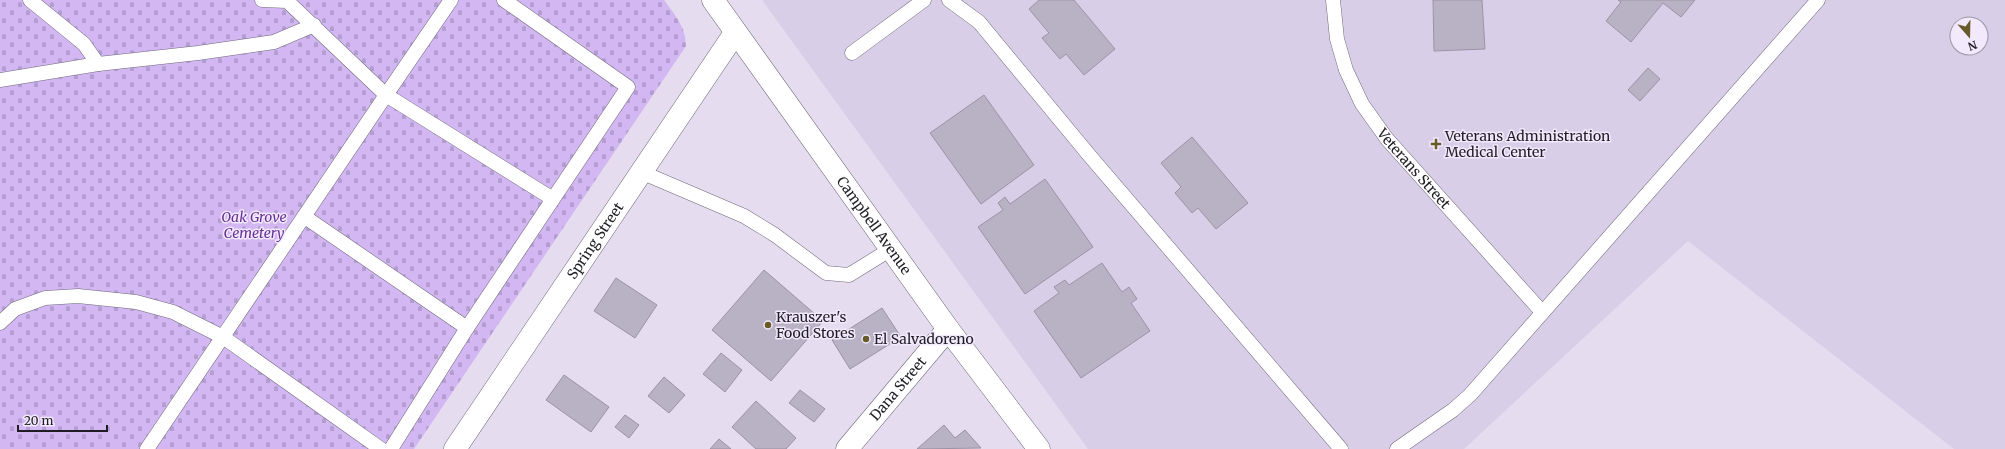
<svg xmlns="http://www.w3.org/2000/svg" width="2005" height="449" font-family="Merriweather,serif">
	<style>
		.built { fill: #d9cee8; fill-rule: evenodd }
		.cemetery { fill: url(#cemetery-stones) }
		.building { fill: #b9b1c4; stroke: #9b93a5 }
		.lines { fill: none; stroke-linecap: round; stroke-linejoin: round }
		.service-casing { stroke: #6f6879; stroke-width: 15 }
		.minor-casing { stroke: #6f6879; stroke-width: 23 }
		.secondary-casing { stroke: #6f6879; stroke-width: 23 }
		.service { stroke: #fff; stroke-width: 14 }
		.minor { stroke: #fff; stroke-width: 22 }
		.secondary { stroke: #fff; stroke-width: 22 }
		.poi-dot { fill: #685b28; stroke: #f2e9fd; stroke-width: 1.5 }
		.labels { text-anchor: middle; stroke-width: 3; stroke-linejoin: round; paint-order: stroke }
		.poi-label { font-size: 14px; fill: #1f1c23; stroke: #f2e9fd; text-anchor: start }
		.street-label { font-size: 14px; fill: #1f1c23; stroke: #f2e9fd }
		.park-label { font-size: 14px; font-style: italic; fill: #653094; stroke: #f2e9fd }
	</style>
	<defs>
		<pattern id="cemetery-stones" width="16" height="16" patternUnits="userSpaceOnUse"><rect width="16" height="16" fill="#d2b7f3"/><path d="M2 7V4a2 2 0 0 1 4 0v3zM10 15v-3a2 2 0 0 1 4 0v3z" fill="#b49dd0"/></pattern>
	</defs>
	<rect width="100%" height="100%" fill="#e5dcf0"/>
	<!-- built -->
	<path class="built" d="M762 0H2005V449H1954L1688 241 1464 449H1088ZM1957 24H1981V48H1957Z"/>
	<!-- cemetery -->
	<path class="cemetery" d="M0 0H664C675 15 686 27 686 46L414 449H0Z"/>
	<!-- building -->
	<path class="building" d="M1039 0H1074L1115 49 1084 75 1066 54 1060 59 1042 38 1049 33 1029 9Z
		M1433 0H1482L1485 49 1434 51Z
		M1618 0H1695L1681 17 1663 3 1631 42 1606 21 1621 2Z
		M1648 68 1660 79 1640 101 1628 90Z
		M984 95 1034 165 981 204 930 133Z
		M1192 137 1248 203 1216 229 1198 208 1192 213 1175 193 1181 187 1161 163Z
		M1045 179 1093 247 1025 294 978 227 1003 210 998 203 1005 197 1010 204Z
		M1102 263 1122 292 1129 287 1137 299 1131 303 1150 331 1081 378 1034 311 1059 293 1054 287 1065 280 1069 285Z
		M764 270 823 321 771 381 712 330Z
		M616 278 657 305 635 338 594 311Z
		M882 308 901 337 850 369 832 340Z
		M721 353 742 370 725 392 703 374Z
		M564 375 609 407 591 432 546 400Z
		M664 377 685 395 669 413 648 396Z
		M800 390 825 409 814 422 789 403Z
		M756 401 796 438 786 449H756L732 427Z
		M625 415 639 425 629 438 615 427Z
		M944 425 955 438 965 430 981 448 917 449Z
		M719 439 731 449H710Z"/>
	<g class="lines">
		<defs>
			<g id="service">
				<path d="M30 0 84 44 98 64"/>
				<path d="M451 0 386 95 553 199 467 328"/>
				<path d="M504 0 628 87 553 199"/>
				<path d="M949 0 979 22 1089 155 1341 449"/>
				<path id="s1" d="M1333 0 1337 39 1346 70 1362 104 1387 139 1542 312"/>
				<path d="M852 53 924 0"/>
				<path d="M0 80 98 64 198 53 274 42 314 25"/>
				<path d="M641 172 744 216 775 235 826 273 849 275 891 249"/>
				<path d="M305 217 467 328 391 449"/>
				<path d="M0 323 15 309 45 298 78 296 136 302 173 312 223 337 381 449"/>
				<path d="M147 449 386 95 287 1 262 0"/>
				<path d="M1397 449 1453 410 1470 395 1818 0"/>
			</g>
			<g id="minor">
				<path id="s2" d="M847 449 948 329"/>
			</g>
			<g id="secondary">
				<path id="s3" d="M713 0 948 329 1039 449"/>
				<path id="s4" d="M455 449 735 33"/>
			</g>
		</defs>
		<!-- service casing -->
		<use href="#service" class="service-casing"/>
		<!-- minor casing -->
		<use href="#minor" class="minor-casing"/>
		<!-- secondary casing -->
		<use href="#secondary" class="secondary-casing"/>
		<!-- service -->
		<use href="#service" class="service"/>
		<!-- minor -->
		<use href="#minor" class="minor"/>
		<!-- secondary -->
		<use href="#secondary" class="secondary"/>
	</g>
	<!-- markers -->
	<g class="poi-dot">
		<path d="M1434 138h4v4h4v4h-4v4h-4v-4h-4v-4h4z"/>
		<circle cx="768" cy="325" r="4"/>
		<circle cx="866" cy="339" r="4"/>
	</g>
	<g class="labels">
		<!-- poi labels -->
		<g class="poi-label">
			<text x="1445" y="141">Veterans Administration<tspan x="1445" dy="16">Medical Center</tspan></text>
			<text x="776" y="322">Krauszer's<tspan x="776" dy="16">Food Stores</tspan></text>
			<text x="874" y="344">El Salvadoreno</text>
		</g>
		<!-- street labels -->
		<g class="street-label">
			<text dy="5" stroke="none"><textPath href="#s1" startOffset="192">Veterans Street</textPath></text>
			<text dy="5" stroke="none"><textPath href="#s3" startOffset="277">Campbell Avenue</textPath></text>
			<text dy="5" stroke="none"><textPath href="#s4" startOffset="251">Spring Street</textPath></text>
			<text dy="5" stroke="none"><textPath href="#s2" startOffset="79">Dana Street</textPath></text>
		</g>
		<!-- park labels -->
		<g class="park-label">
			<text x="254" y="222">Oak Grove<tspan x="254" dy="16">Cemetery</tspan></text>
		</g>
	</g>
	<!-- north arrow -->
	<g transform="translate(1969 36) rotate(160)"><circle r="19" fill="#f2e9fd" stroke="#9e97a6"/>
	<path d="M0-3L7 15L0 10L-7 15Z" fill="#685b28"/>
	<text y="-6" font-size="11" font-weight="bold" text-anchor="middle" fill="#1f1c23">N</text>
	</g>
	<!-- scale -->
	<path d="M18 425v6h89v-6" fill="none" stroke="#1f1c23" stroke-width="2"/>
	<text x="24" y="425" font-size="12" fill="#1f1c23" stroke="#f2e9fd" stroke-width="3" paint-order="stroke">20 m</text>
</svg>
